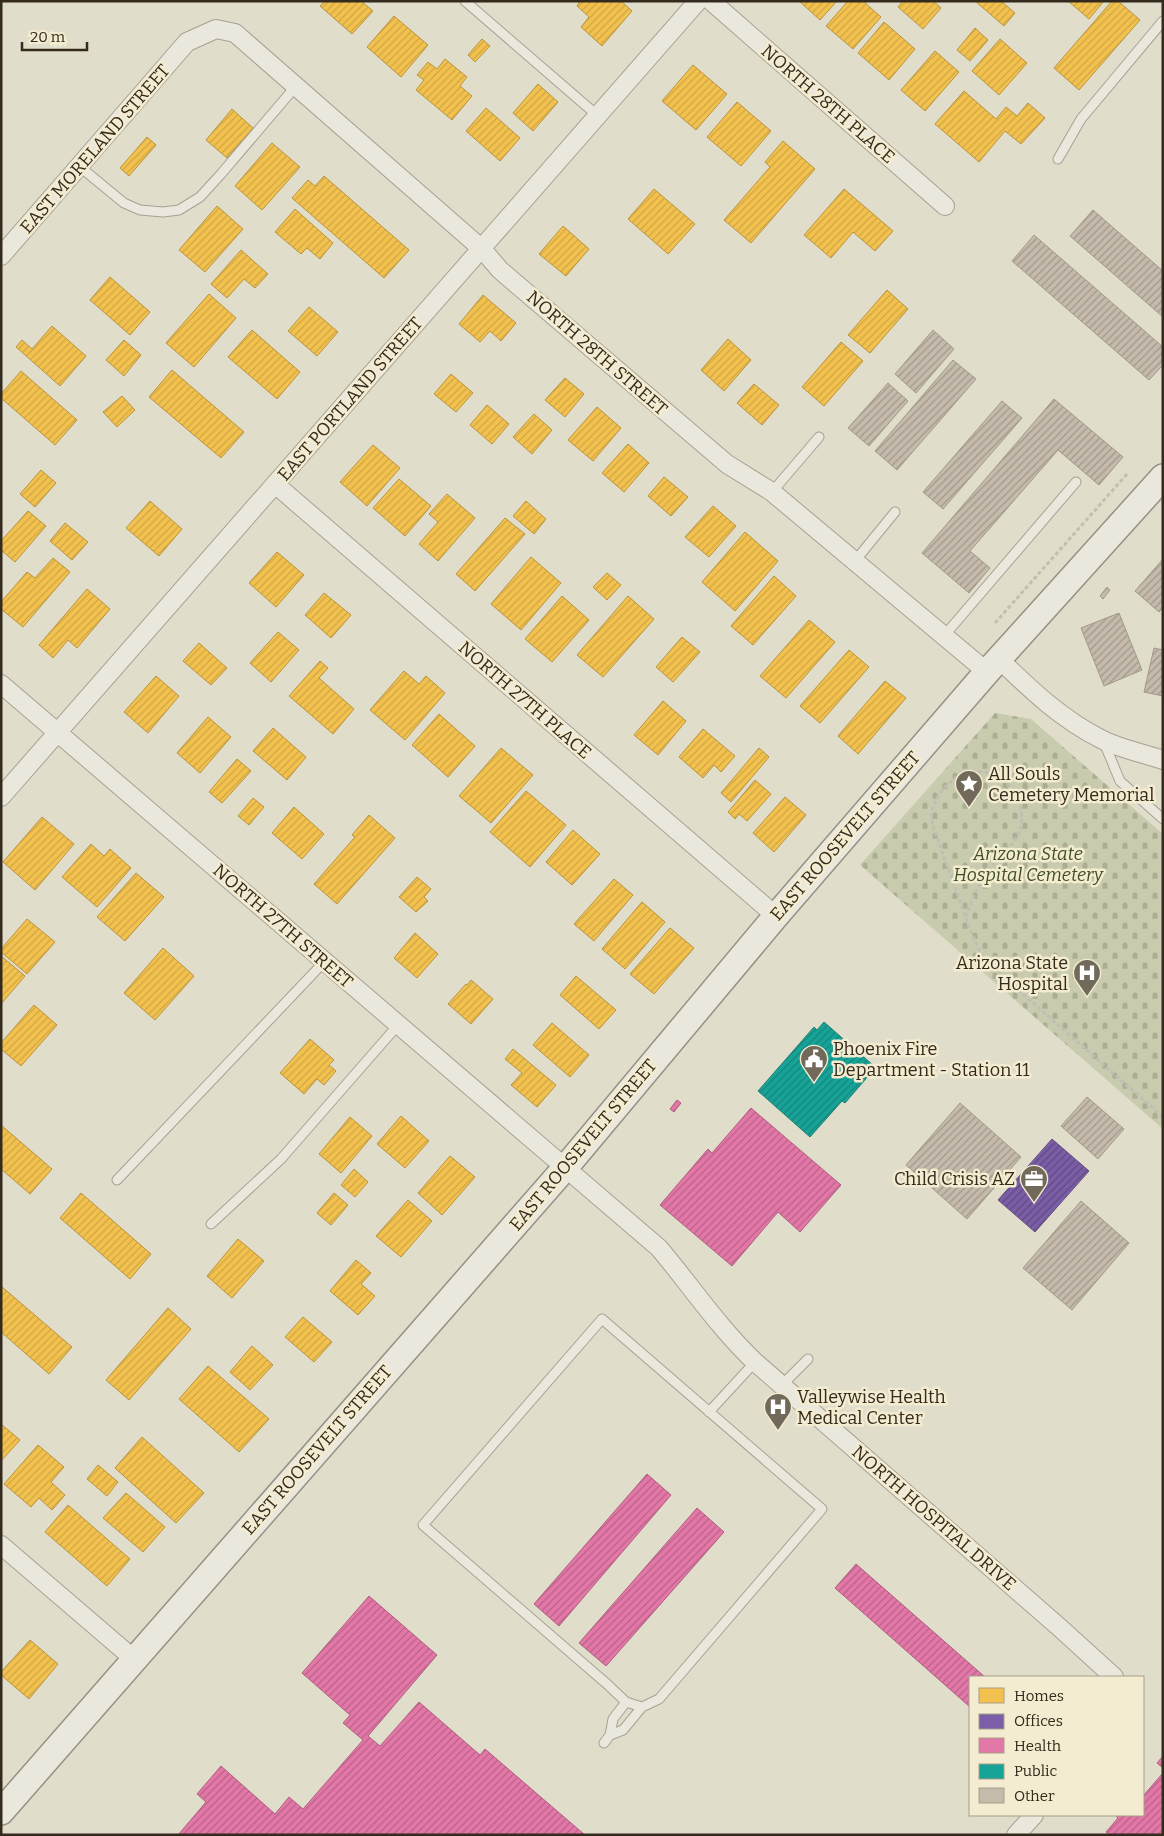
<svg xmlns="http://www.w3.org/2000/svg" width="1164" height="1836" font-family="Bitter,serif">
	<style>
		.cemetery { fill: url(#cemetery-stones) }
		.homes { fill: url(#homes-hatch); stroke: #b9943f }
		.offices { fill: url(#offices-hatch); stroke: #664e7e }
		.health { fill: url(#health-hatch); stroke: #ae607e }
		.public { fill: url(#public-hatch); stroke: #207f73 }
		.building { fill: url(#building-hatch); stroke: #a1998b }
		.lines { fill: none; stroke-linecap: round; stroke-linejoin: round }
		.lane-casing { stroke: #a6a194; stroke-width: 11 }
		.street-casing { stroke: #a6a194; stroke-width: 20 }
		.secondary-casing { stroke: #969184; stroke-width: 28 }
		.path { stroke: #c2beb3; stroke-width: 3; stroke-dasharray: 4 2.5; stroke-linecap: butt }
		.lane { stroke: #eae7dc; stroke-width: 9 }
		.street { stroke: #eae7dc; stroke-width: 18 }
		.secondary { stroke: #eae7dc; stroke-width: 25 }
		.labels { text-anchor: middle; stroke-width: 5; stroke-linejoin: round; paint-order: stroke }
		.street-label { font-size: 18px; fill: #342a1d; stroke: #f3ecd0 }
		.poi-label { font-size: 18px; fill: #342a1d; stroke: #f3ecd0; text-anchor: start }
		.park-label { font-size: 18px; font-style: italic; fill: #404f25; stroke: #f3ecd0 }
	</style>
	<defs>
		<pattern id="cemetery-stones" width="16" height="16" patternUnits="userSpaceOnUse" patternTransform="scale(1.25)"><rect width="16" height="16" fill="#c8cbad"/><path d="M2 7V4a2 2 0 0 1 4 0v3zM10 15v-3a2 2 0 0 1 4 0v3z" fill="#acae94"/></pattern>
		<pattern id="homes-hatch" width="6" height="6" patternUnits="userSpaceOnUse" patternTransform="scale(1.25)"><rect width="6" height="6" fill="#f2c14e"/><path d="M-1 1l2-2M0 6l6-6M5 7l2-2" fill="none" stroke="#d0a644"/></pattern>
		<pattern id="offices-hatch" width="6" height="6" patternUnits="userSpaceOnUse" patternTransform="scale(1.25)"><rect width="6" height="6" fill="#7b5ea7"/><path d="M-1 1l2-2M0 6l6-6M5 7l2-2" fill="none" stroke="#604a80"/></pattern>
		<pattern id="health-hatch" width="6" height="6" patternUnits="userSpaceOnUse" patternTransform="scale(1.25)"><rect width="6" height="6" fill="#e377a8"/><path d="M-1 1l2-2M0 6l6-6M5 7l2-2" fill="none" stroke="#b96288"/></pattern>
		<pattern id="public-hatch" width="6" height="6" patternUnits="userSpaceOnUse" patternTransform="scale(1.25)"><rect width="6" height="6" fill="#17a398"/><path d="M-1 1l2-2M0 6l6-6M5 7l2-2" fill="none" stroke="#16857b"/></pattern>
		<pattern id="building-hatch" width="6" height="6" patternUnits="userSpaceOnUse" patternTransform="scale(1.25)"><rect width="6" height="6" fill="#c5bbac"/><path d="M-1 1l2-2M0 6l6-6M5 7l2-2" fill="none" stroke="#a1988b"/></pattern>
	</defs>
	<rect width="100%" height="100%" fill="#e1ddcb"/>
	<!-- cemetery -->
	<path class="cemetery" d="M995 713 1031 719 1163 834V1129L860 865Z"/>
	<!-- homes -->
	<path class="homes" d="M325 1H361L373 11 352 34 320 6Z
		M580 1H621L632 11 602 46 581 27 589 17 577 6Z
		M799 1H837L820 20Z
		M848 1H863L881 17 853 49 826 26Z
		M903 1H933L941 8 923 29 898 7Z
		M975 1H1001L1015 13 1004 26Z
		M1068 1H1104L1089 19Z
		M1112 1H1118L1140 20 1079 90 1054 68Z
		M394 16 428 45 401 77 367 47Z
		M884 22 915 49 889 80 858 53Z
		M975 28 988 40 970 61 957 50Z
		M482 39 490 46 475 62 468 55Z
		M1000 39 1027 63 999 95 972 71Z
		M935 51 959 72 925 111 901 90Z
		M445 59 467 77 460 86 472 96 452 120 416 90 424 80 417 75 428 62 437 69Z
		M693 65 727 94 696 130 662 101Z
		M538 84 558 102 533 131 513 113Z
		M964 91 996 119 1006 107 1017 116 1028 103 1045 118 1021 144 1005 131 979 162 935 124Z
		M737 102 771 131 741 166 707 137Z
		M486 108 520 138 500 161 466 131Z
		M232 109 253 128 227 158 206 140Z
		M147 137 156 145 129 176 120 168Z
		M783 141 815 169 751 243 724 220 770 167 765 162Z
		M272 143 300 167 262 210 235 186Z
		M324 176 409 250 384 278 292 198 308 180 315 186Z
		M654 189 695 224 668 254 628 219Z
		M844 189 893 231 875 251 853 232 831 258 804 235Z
		M217 206 243 229 205 272 179 250Z
		M295 209 333 243 320 259 307 248 301 254 275 232Z
		M563 226 589 249 566 276 539 254Z
		M241 250 268 274 255 288 244 279 227 298 211 284Z
		M110 277 150 312 130 335 90 300Z
		M887 290 908 309 870 353 848 335Z
		M209 294 236 318 194 367 166 343Z
		M483 295 516 323 501 341 490 331 480 342 459 324Z
		M309 307 338 332 317 356 288 331Z
		M52 326 86 356 60 386 16 347 22 340 32 349Z
		M252 330 300 372 277 399 228 357Z
		M728 339 751 360 724 391 701 370Z
		M124 340 141 355 124 376 106 360Z
		M841 342 863 361 824 406 802 387Z
		M172 370 244 432 221 458 149 397Z
		M21 371 77 420 55 445 1 398V394Z
		M451 374 473 393 456 412 434 394Z
		M565 378 584 394 565 417 545 400Z
		M754 384 779 405 762 425 737 403Z
		M122 396 135 410 117 427 103 412Z
		M487 405 509 424 492 444 470 425Z
		M597 407 621 428 593 461 568 440Z
		M534 414 552 430 532 454 513 437Z
		M628 444 649 463 624 492 602 473Z
		M373 445 400 468 367 506 340 482Z
		M41 470 56 483 35 507 20 494Z
		M664 477 688 497 671 516 648 496Z
		M399 479 431 506 405 536 373 508Z
		M447 494 475 518 438 561 419 544 438 522 429 514Z
		M150 501 182 529 159 556 126 528Z
		M526 501 546 519 534 534 513 516Z
		M713 506 736 526 709 557 685 537Z
		M28 511 46 526 15 562 1 550V541Z
		M505 518 525 534 475 591 456 574Z
		M65 523 88 542 72 560 50 541Z
		M745 532 778 561 735 611 702 582Z
		M277 552 304 575 276 607 249 583Z
		M531 557 561 583 521 630 491 604Z
		M53 558 70 572 23 627 1 609V602L27 572 35 578Z
		M607 573 621 585 607 600 593 587Z
		M774 576 796 596 753 645 731 626Z
		M87 589 110 609 77 648 68 640 53 658 39 645Z
		M324 593 351 615 331 638 305 615Z
		M562 596 589 620 552 662 525 639Z
		M628 596 654 619 603 677 577 655Z
		M809 620 835 642 786 698 760 676Z
		M278 632 299 650 271 682 250 663Z
		M682 637 700 652 673 682 656 667Z
		M199 643 227 668 211 685 183 661Z
		M849 650 869 667 820 723 800 706Z
		M320 661 328 668 319 678 354 709 333 734 289 696Z
		M404 671 419 684 426 676 445 693 405 740 370 710Z
		M156 676 179 696 148 733 124 712Z
		M885 681 906 698 858 754 838 736Z
		M663 701 686 721 658 755 634 735Z
		M439 714 475 746 448 777 412 745Z
		M208 717 231 737 200 773 177 753Z
		M273 728 306 757 287 780 253 751Z
		M703 729 735 756 721 772 714 765 703 778 679 757Z
		M501 748 533 775 491 823 459 796Z
		M759 748 769 757 731 802 721 793Z
		M237 759 251 771 222 803 209 792Z
		M755 780 771 794 747 821 739 814 735 819 728 812Z
		M526 791 566 825 530 867 490 832Z
		M785 797 806 815 774 852 753 833Z
		M253 798 264 807 249 825 238 816Z
		M294 807 324 834 302 859 272 833Z
		M369 815 395 838 337 904 314 884 355 837 352 835Z
		M42 817 74 844 35 890 3 862Z
		M573 830 600 854 572 885 546 862Z
		M91 844 104 856 110 849 131 868 97 907 62 877Z
		M136 873 164 897 125 941 97 917Z
		M417 877 431 889 424 897 428 901 416 912 399 897Z
		M614 879 633 895 594 941 574 924Z
		M642 902 665 922 625 969 602 949Z
		M27 919 55 942 27 974 1 952V949Z
		M670 928 694 948 654 994 630 974Z
		M415 933 438 954 417 978 394 958Z
		M163 948 194 976 155 1020 124 993Z
		M1 956 25 976 1 1004Z
		M576 976 616 1010 599 1029 560 995Z
		M471 980 493 999 471 1024 448 1004 466 984 467 985Z
		M34 1005 57 1025 21 1066 1 1049V1043Z
		M552 1023 589 1055 570 1077 533 1045Z
		M310 1039 334 1060 329 1065 336 1071 324 1085 317 1079 304 1094 280 1073Z
		M513 1049 556 1085 537 1107 511 1085 522 1073 505 1059Z
		M401 1116 429 1141 405 1168 377 1144Z
		M350 1117 372 1136 341 1173 319 1154Z
		M1 1125 52 1169 30 1194 1 1169Z
		M450 1156 475 1177 442 1215 418 1193Z
		M354 1169 368 1182 355 1197 341 1185Z
		M81 1193 151 1254 130 1279 60 1218Z
		M334 1193 348 1205 331 1225 317 1213Z
		M408 1200 432 1221 401 1257 376 1236Z
		M238 1239 264 1261 232 1298 207 1276Z
		M356 1260 371 1273 361 1284 375 1296 358 1315 330 1291Z
		M1 1286 72 1347 49 1374 1 1332Z
		M168 1308 191 1329 129 1400 106 1380Z
		M303 1317 332 1342 314 1362 285 1337Z
		M252 1346 273 1365 250 1390 230 1372Z
		M208 1366 269 1419 239 1452 179 1399Z
		M1 1424 20 1440 1 1461Z
		M142 1437 204 1493 176 1523 115 1468Z
		M38 1445 64 1467 51 1482 65 1495 52 1510 39 1498 31 1507 4 1484Z
		M98 1465 118 1482 107 1496 87 1479Z
		M126 1493 165 1527 143 1552 103 1518Z
		M68 1505 130 1559 107 1586 45 1532Z
		M30 1640 58 1664 29 1699 1 1675V1672Z"/>
	<!-- offices -->
	<path class="offices" d="M1052 1139 1089 1171 1035 1232 998 1200Z"/>
	<!-- health -->
	<path class="health" d="M677 1100 681 1103 674 1112 670 1109Z
		M751 1108 841 1185 800 1232 778 1212 732 1266 660 1205 708 1149 712 1153Z
		M647 1474 671 1495 559 1626 534 1604Z
		M697 1508 724 1532 606 1666 579 1643Z
		M856 1564 985 1677H970V1707L835 1588Z
		M369 1596 437 1655 368 1736 380 1746 419 1702 480 1755 485 1749 585 1835H178L206 1802 197 1794 221 1766 275 1814 289 1797 303 1809 363 1740 343 1723 350 1715 302 1673Z
		M1163 1756V1768L1157 1763Z
		M1163 1773V1835H1110L1106 1832 1118 1818 1115 1815H1143V1796Z"/>
	<!-- public -->
	<path class="public" d="M824 1022 874 1066 868 1072 870 1074 845 1103 842 1101 810 1137 758 1091 814 1027 817 1030Z"/>
	<!-- building -->
	<path class="building" d="M1093 210 1163 271V317L1070 236Z
		M1034 235 1163 347V365L1149 380 1012 261Z
		M933 330 954 349 916 393 895 374Z
		M953 360 976 379 897 470 875 451Z
		M888 383 908 401 869 446 848 428Z
		M1054 399 1123 457 1099 485 1058 450 970 551 990 568 969 593 922 553Z
		M1002 401 1022 418 943 509 923 492Z
		M1163 559V608L1159 612 1135 591Z
		M1107 587 1110 590 1103 599 1100 596Z
		M1119 613 1142 670 1104 686 1081 628Z
		M1154 648 1163 650V696L1144 692Z
		M1087 1097 1124 1129 1098 1159 1061 1126Z
		M960 1103 1021 1157 967 1219 906 1165Z
		M1081 1201 1129 1243 1072 1310 1023 1268Z"/>
	<g class="lines">
		<defs>
			<path id="lane" d="M465 1 598 116
				M1058 159 1081 119 1163 21
				M79 166 124 203 140 210 163 212 179 210 200 197 221 174 296 86
				M772 492 819 437
				M855 561 895 512
				M944 636 1076 482
				M1103 740 1120 781 1163 819
				M117 1180 325 961
				M211 1224 281 1159 398 1025
				M781 1386 808 1359
				M709 1412 755 1362
				M610 1735 623 1730 642 1707 659 1699 822 1509 602 1319 423 1525 607 1684 626 1702 642 1707
				M604 1743 610 1735 613 1719 626 1702"/>
			<path id="street" d="M711 1 945 206
				M1 256 187 42 216 29 235 33 482 249 500 270 727 464 772 492 987 672
				M275 484 776 916
				M999 659C1030 689 1061 719 1101 739 1120 749 1143 753 1163 760
				M1 684 659 1248C691 1286 719 1328 755 1362L1059 1627 1114 1677
				M1 797 698 1
				M1 1545 135 1660
				M1016 1835 1034 1815"/>
			<path id="secondary" d="M1 1812 565 1168 776 916 987 672 1163 477"/>
		</defs>
		<!-- lane casing -->
		<use href="#lane" class="lane-casing"/>
		<!-- street casing -->
		<use href="#street" class="street-casing"/>
		<!-- secondary casing -->
		<use href="#secondary" class="secondary-casing"/>
		<!-- path -->
		<path class="path" d="M995 623 1128 473
			M966 917C972 896 983 877 997 860 1005 851 1016 842 1020 830 1024 819 1021 803 1015 793 990 755 943 771 932 811 931 816 932 822 933 826L971 932 981 954 989 964 1163 1117"/>
		<!-- lane -->
		<use href="#lane" class="lane"/>
		<!-- street -->
		<use href="#street" class="street"/>
		<!-- secondary -->
		<use href="#secondary" class="secondary"/>
	</g>
	<!-- icons -->
	<defs>
		<symbol id="sight-pin" viewBox="-11 -11 22 30"><path d="M0 17L-7.5 6A9.5 9.5 0 1 1 7.5 6Z" fill="#71695a" stroke="#f3ecd0"/><path d="M0-6L1.8-2.2L6-1.7L2.9 1.2L3.7 5.4L0 3.3L-3.7 5.4L-2.9 1.2L-6-1.7L-1.8-2.2Z" fill="#fff"/></symbol>
		<symbol id="hospital-pin" viewBox="-11 -11 22 30"><path d="M0 17L-7.5 6A9.5 9.5 0 1 1 7.5 6Z" fill="#71695a" stroke="#f3ecd0"/><path d="M-5-5h3v3.5h4V-5h3V5h-3V1.5h-4V5h-3Z" fill="#fff"/></symbol>
		<symbol id="civic-pin" viewBox="-11 -11 22 30"><path d="M0 17L-7.5 6A9.5 9.5 0 1 1 7.5 6Z" fill="#71695a" stroke="#f3ecd0"/><path d="M-.6-6.5H3V-4.5H.6V-3L4-1V1h2V6H-6V1h2V-1L-.6-3ZM-1.2 2.5V6h2.4V2.5Z" fill="#fff"/></symbol>
		<symbol id="office-pin" viewBox="-11 -11 22 30"><path d="M0 17L-7.5 6A9.5 9.5 0 1 1 7.5 6Z" fill="#71695a" stroke="#f3ecd0"/><path d="M-6-3h4V-5.5h4V-3h4V5H-6ZM-1-4.5V-3h2v-1.5ZM-6 0V1H6V0Z" fill="#fff"/></symbol>
	</defs>
	<g fill-rule="evenodd">
		<use href="#sight-pin" x="953" y="768" width="32" height="43"/>
		<use href="#hospital-pin" x="1071" y="957" width="32" height="43"/>
		<use href="#civic-pin" x="798" y="1043" width="32" height="43"/>
		<use href="#office-pin" x="1018" y="1163" width="32" height="43"/>
		<use href="#hospital-pin" x="762" y="1391" width="32" height="43"/>
	</g>
	<g class="labels">
		<!-- street labels -->
		<g class="street-label">
			<text transform="translate(828 104) rotate(41)" y="6">NORTH 28TH PLACE</text>
			<text transform="translate(95 149) rotate(-49)" y="6">EAST MORELAND STREET</text>
			<text transform="translate(597 353) rotate(41)" y="6">NORTH 28TH STREET</text>
			<text transform="translate(350 399) rotate(-49)" y="6">EAST PORTLAND STREET</text>
			<text transform="translate(525 700) rotate(41)" y="6">NORTH 27TH PLACE</text>
			<text transform="translate(845 836) rotate(-49)" y="6">EAST ROOSEVELT STREET</text>
			<text transform="translate(283 926) rotate(41)" y="6">NORTH 27TH STREET</text>
			<text transform="translate(583 1145) rotate(-50)" y="6">EAST ROOSEVELT STREET</text>
			<text transform="translate(317 1450) rotate(-49)" y="6">EAST ROOSEVELT STREET</text>
			<text transform="translate(934 1518) rotate(41)" y="6">NORTH HOSPITAL DRIVE</text>
		</g>
		<!-- poi labels -->
		<g class="poi-label">
			<text x="988" y="780">All Souls<tspan x="988" dy="21">Cemetery Memorial</tspan></text>
			<text x="1068" y="969" text-anchor="end">Arizona State<tspan x="1068" dy="21">Hospital</tspan></text>
			<text x="833" y="1055">Phoenix Fire<tspan x="833" dy="21">Department - Station 11</tspan></text>
			<text x="1015" y="1185" text-anchor="end">Child Crisis AZ</text>
			<text x="797" y="1403">Valleywise Health<tspan x="797" dy="21">Medical Center</tspan></text>
		</g>
		<!-- park labels -->
		<g class="park-label">
			<text x="1028" y="860">Arizona State<tspan x="1028" dy="21">Hospital Cemetery</tspan></text>
		</g>
	</g>
	<!-- border -->
	<rect width="1164" height="1836" fill="none" stroke="#342a1d" stroke-width="5"/>
	<!-- legend -->
	<rect x="969" y="1676" width="175" height="140" fill="#f3ecd0" stroke="#a79e88"/>
	<rect x="979" y="1688" width="25" height="15" fill="#f2c14e" stroke="#a79e88"/>
	<text x="1014" y="1701" font-size="15" fill="#342a1d">Homes</text>
	<rect x="979" y="1714" width="25" height="15" fill="#7b5ea7" stroke="#a79e88"/>
	<text x="1014" y="1726" font-size="15" fill="#342a1d">Offices</text>
	<rect x="979" y="1738" width="25" height="15" fill="#e377a8" stroke="#a79e88"/>
	<text x="1014" y="1751" font-size="15" fill="#342a1d">Health</text>
	<rect x="979" y="1764" width="25" height="15" fill="#17a398" stroke="#a79e88"/>
	<text x="1014" y="1776" font-size="15" fill="#342a1d">Public</text>
	<rect x="979" y="1788" width="25" height="15" fill="#c5bbac" stroke="#a79e88"/>
	<text x="1014" y="1801" font-size="15" fill="#342a1d">Other</text>
	<!-- scale -->
	<path d="M22 42v8h65v-8" fill="none" stroke="#342a1d" stroke-width="2.5"/>
	<text x="30" y="42" font-size="15" fill="#342a1d" stroke="#f3ecd0" stroke-width="4" paint-order="stroke">20 m</text>
</svg>
